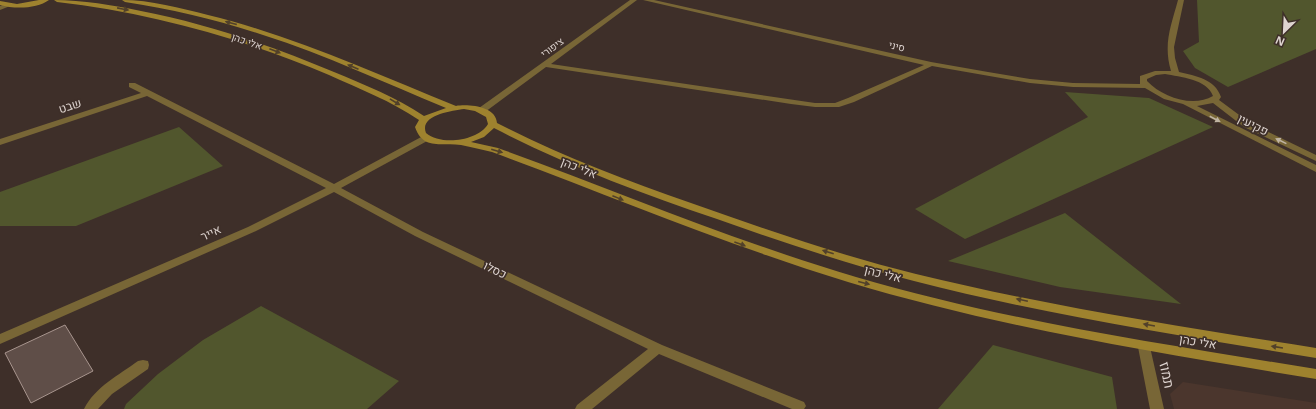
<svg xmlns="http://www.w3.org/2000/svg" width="1316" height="409" font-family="'Noto Sans',Heebo,sans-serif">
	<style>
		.built { fill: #4b362d }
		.green { fill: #51562d }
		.building { fill: #5f4e48; stroke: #a8958e }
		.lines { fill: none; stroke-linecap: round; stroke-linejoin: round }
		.street { fill: #786636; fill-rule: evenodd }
		.secondary { fill: #9e822e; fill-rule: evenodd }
		.oneway { fill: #51402a }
		.oneway2 { fill: #bfb3a2 }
		.labels { text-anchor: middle; stroke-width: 3.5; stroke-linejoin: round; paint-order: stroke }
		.far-street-label { font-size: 10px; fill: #ded4d0; stroke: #3e2f29 }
		.street-label { font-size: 12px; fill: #ded4d0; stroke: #3e2f29 }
		.near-street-label { font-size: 14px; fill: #ded4d0; stroke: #3e2f29 }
	</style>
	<rect width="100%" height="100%" fill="#3e2f29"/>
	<!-- built -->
	<path class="built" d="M1183 382 1316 403V409H1174L1170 394Z"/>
	<!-- green -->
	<path class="green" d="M1197 0H1316V49L1228 87 1195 68 1183 51 1199 42Z
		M1065 92 1149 98 1213 127 965 239 915 209 1088 117Z
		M179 127 223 166 76 226H0V192Z
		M1065 213 1181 304 1060 287 948 261Z
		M261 306 399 381 367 409H124L126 404 158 374 203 340Z
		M993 345 1112 377 1117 409H938Z"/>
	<!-- building -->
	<path class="building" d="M65 325 93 371 31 403 5 353Z"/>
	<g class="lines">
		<!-- street -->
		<path class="street" d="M630 0H637L551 64 815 103H835L848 98 924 65 643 0H654L931 62 988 72 1030 79 1073 83 1140 84V76L1155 71H1171C1163 44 1171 26 1178 0H1184L1174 47 1175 58 1179 72C1196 76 1215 79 1221 97L1219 100 1250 123 1316 155V161L1244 127 1213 103 1197 106 1316 165V172L1183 104 1164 99 1145 88 1073 87 1030 83 932 66 854 102 839 107H815L791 104 546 67 485 112H479L478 110 479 108ZM1165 74C1180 77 1207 79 1213 96 1193 108 1162 97 1147 81V79L1156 75Z
			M8 3 10 4V6L0 10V6Z
			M129 83H135L334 184 423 136H429L430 138 429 140 341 188 423 232 662 345 804 402 806 406 804 409H792L659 354 592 409H575L577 405 648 349 415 236 334 192 256 231 0 344V334L248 227 326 188 147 96 0 145V139L141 93 129 87Z
			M1144 342 1148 344 1150 347 1164 409H1150L1138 347 1140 344Z
			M143 360 148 361 149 365 148 369 112 394 98 409H84C95 387 119 375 138 361Z"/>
		<!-- secondary -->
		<path class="secondary" d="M39 0H49C37 9 14 9 0 5V1L17 4Z
			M54 0C83 0 112 5 141 11 208 24 272 46 334 72 365 85 396 97 424 116L446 108C385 83 326 55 263 35 218 20 172 9 125 2L122 0C151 0 180 8 208 15 294 36 374 73 456 106 468 104 496 106 497 123 559 155 624 180 691 203 764 229 839 255 916 274 1047 306 1182 327 1316 348V358C1182 336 1046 315 914 281 847 264 782 242 717 219 641 193 565 165 494 128L484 137 471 142 498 148C617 191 734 241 856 277 1006 321 1162 344 1316 369V379C1159 353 1001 328 848 282 727 245 611 196 492 152 482 150 472 147 461 145 443 142 423 151 415 127L419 120C391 101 360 89 329 75 241 38 152 13 57 2ZM464 109 475 111 486 117 488 124C478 141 441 146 426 133 419 115 451 111 464 109Z"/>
	</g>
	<!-- one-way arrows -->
	<defs><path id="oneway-solid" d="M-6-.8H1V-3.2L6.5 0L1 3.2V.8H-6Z"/></defs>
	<g class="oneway">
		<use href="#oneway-solid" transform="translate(123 9) rotate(11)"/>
		<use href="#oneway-solid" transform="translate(231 23) rotate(-165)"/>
		<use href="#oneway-solid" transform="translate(275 51) rotate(21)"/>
		<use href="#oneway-solid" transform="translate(353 67) rotate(-157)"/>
		<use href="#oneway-solid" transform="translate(395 102) rotate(31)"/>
		<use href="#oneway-solid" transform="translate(497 151) rotate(16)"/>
		<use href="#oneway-solid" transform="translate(618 198) rotate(22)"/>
		<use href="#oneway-solid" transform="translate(740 244) rotate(20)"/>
		<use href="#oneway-solid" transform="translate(828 252) rotate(-162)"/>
		<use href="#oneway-solid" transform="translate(864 283) rotate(14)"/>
		<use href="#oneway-solid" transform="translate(1022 300) rotate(-168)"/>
		<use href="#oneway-solid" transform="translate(1149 325) rotate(-170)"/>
		<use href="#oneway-solid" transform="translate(1277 347) rotate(-171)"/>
	</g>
	<g class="oneway2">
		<use href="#oneway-solid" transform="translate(1215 119) rotate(28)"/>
		<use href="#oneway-solid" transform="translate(1281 141) rotate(-154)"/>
	</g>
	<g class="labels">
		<!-- far-street labels -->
		<g class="far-street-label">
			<text transform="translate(247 41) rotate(19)" y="4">אלי כהן</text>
			<text transform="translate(897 46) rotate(13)" y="4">סיני</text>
			<text transform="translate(552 47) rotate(-36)" y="4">ציפורי</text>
		</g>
		<!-- street labels -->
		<g class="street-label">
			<text transform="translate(70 106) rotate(-18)" y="4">שבט</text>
			<text transform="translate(1253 125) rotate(27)" y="4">פקיעין</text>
			<text transform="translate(579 168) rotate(22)" y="4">אלי כהן</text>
			<text transform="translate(211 233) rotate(-24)" y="4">אייר</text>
			<text transform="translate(495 270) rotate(26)" y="4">כסלו</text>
			<text transform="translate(883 274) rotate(14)" y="4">אלי כהן</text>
			<text transform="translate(1198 342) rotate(9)" y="4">אלי כהן</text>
		</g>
		<!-- near-street labels -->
		<g class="near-street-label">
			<text transform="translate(1167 375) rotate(78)" y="5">תמוז</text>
		</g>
	</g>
	<!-- north arrow -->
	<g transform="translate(1284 32) rotate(204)" stroke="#3e2f29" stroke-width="3" paint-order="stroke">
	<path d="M0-3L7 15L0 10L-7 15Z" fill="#ded4d0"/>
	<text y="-6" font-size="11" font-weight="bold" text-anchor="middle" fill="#ded4d0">N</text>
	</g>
</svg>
